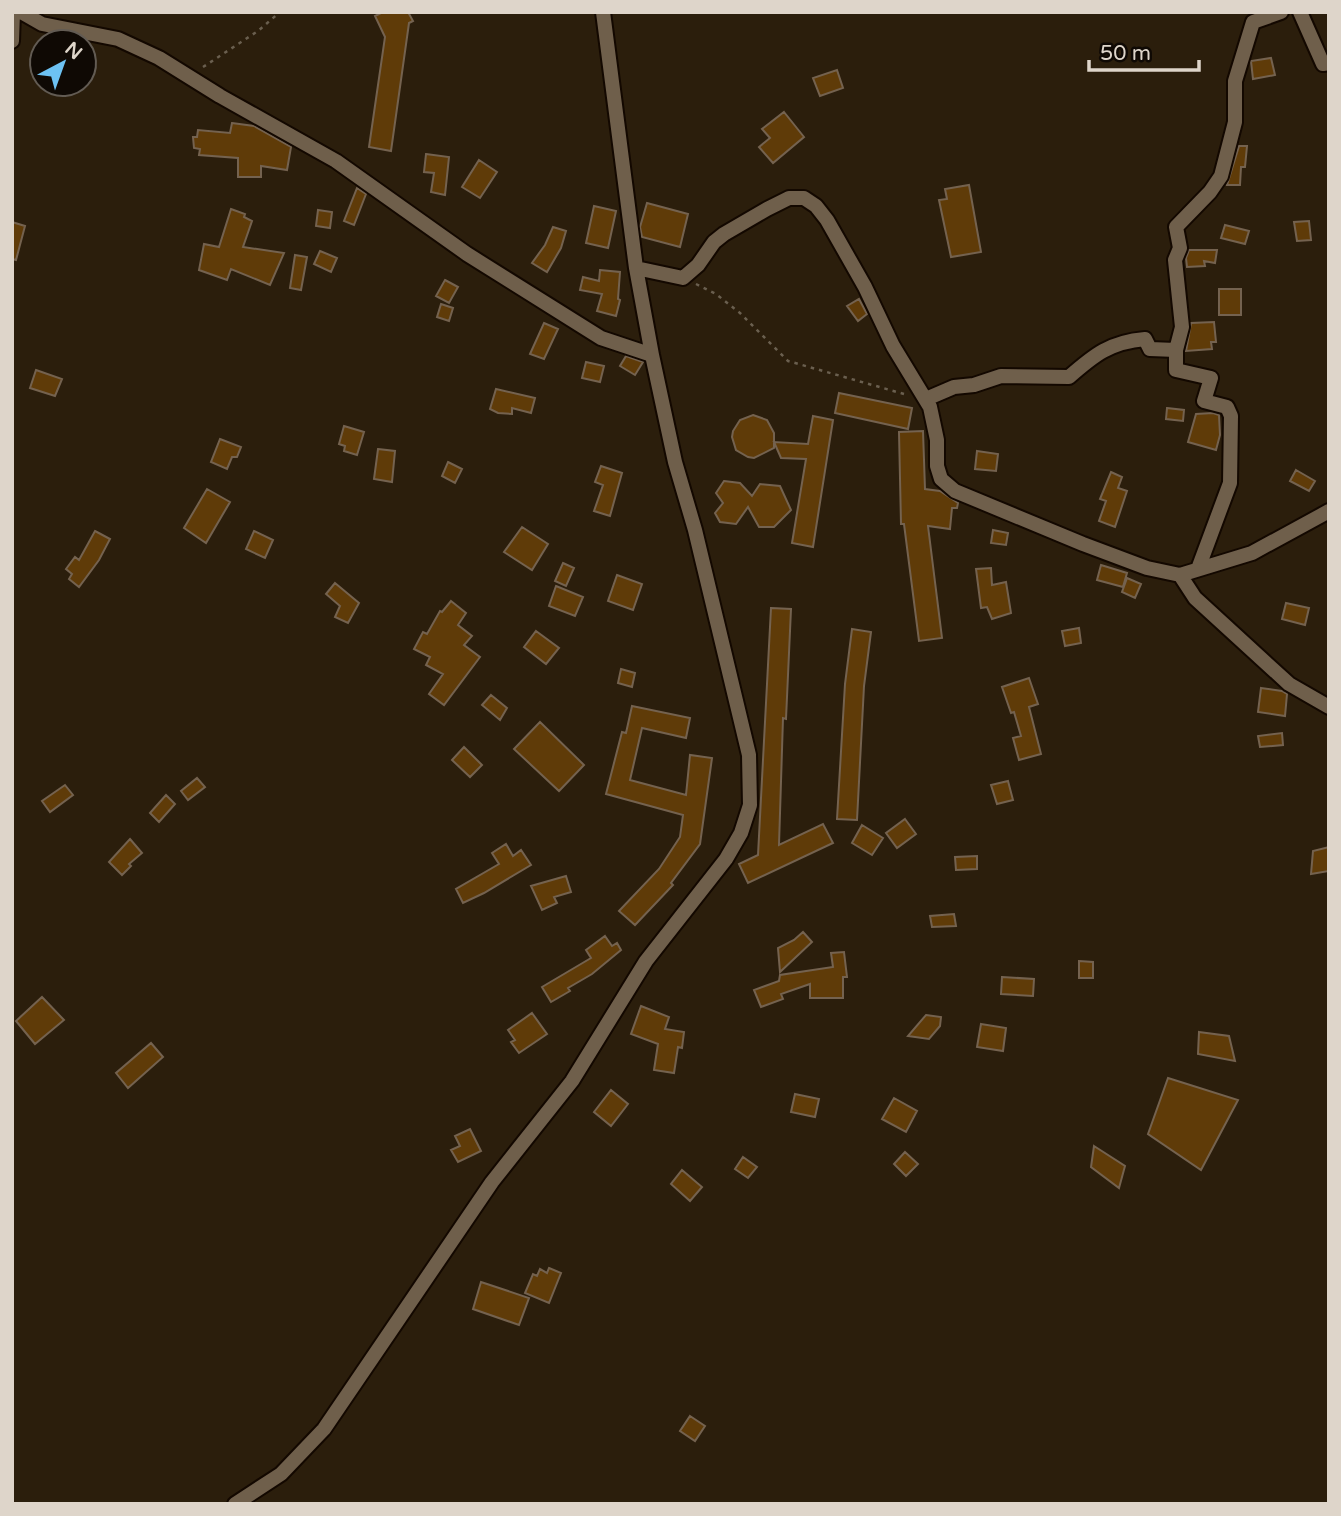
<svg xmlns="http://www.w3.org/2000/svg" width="1341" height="1516" font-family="'Varela Round',sans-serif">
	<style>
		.building { fill: #5f3b08; stroke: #74624f; stroke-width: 2 }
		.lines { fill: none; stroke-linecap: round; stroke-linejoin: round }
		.minor-casing { stroke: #130800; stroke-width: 18 }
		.path { stroke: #6a5f4f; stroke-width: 2.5; stroke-dasharray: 3.5 5; stroke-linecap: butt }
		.minor { stroke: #6f5f4b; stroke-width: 14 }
	</style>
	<rect width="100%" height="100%" fill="#2b1e0c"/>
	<!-- building -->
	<path class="building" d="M383 12H408L413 21 409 23 391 151 369 147 385 37 375 16Z
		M1271 58 1275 75 1253 79 1251 61Z
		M837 70 843 88 820 96 813 78Z
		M784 112 804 137 773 163 759 147 770 138 762 129Z
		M232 123 254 126 291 147 287 170 261 166V177H238V158L199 155 200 149 194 148 193 137H197L198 130 230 133Z
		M1239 146H1247L1245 167H1241L1240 185H1227Z
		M426 154 449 157 445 195 431 192 434 173 424 172Z
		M479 160 497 172 480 198 462 187Z
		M969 185 981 252 951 257 939 200 947 199 945 189Z
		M357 188 366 194 354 225 344 221Z
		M647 203 688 214 680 247 642 237 640 227Z
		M594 206 616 211 608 248 586 243Z
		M231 209 245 214 244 217 252 221 243 247 284 253 270 285 231 269 227 280 199 270 204 244 219 247Z
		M318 210 332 212 330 228 316 226Z
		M1309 221 1311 240 1297 241 1294 222Z
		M12 222 25 226 16 260 12 259Z
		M1225 225 1249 231 1245 244 1221 238Z
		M553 227 566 231 561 248 547 272 532 263 545 245Z
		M1189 250H1217L1215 263 1204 261 1205 266 1187 267 1186 258Z
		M320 251 337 258 331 272 314 264Z
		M295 255 307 257 301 290 290 288Z
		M600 270 620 272 618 299 620 300 616 316 597 311 602 294 580 290 583 277 599 281Z
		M445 280 458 287 449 303 436 296Z
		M1219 289H1241V315H1219Z
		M859 299 867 314 858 321 847 306Z
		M441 304 453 308 449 321 437 317Z
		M1214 322 1216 342H1211L1212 349 1186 351 1191 323Z
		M544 323 558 329 544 359 530 354Z
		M626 356 643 362 635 375 620 366Z
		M586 362 604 366 600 382 582 378Z
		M36 370 62 379 55 396 30 388Z
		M496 389 535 398 531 413 512 408V414L498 413 490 409Z
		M839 393 912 408 908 429 835 413Z
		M1167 408 1184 410 1183 421 1166 419Z
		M1213 413 1219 415 1220 435 1216 450 1188 442 1196 414Z
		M753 415 767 420 774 433V448L754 458 748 457 736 450 732 437 733 431 740 420Z
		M813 416 833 420 813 547 792 543 806 459 781 458 774 442 808 444Z
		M344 426 364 432 357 455 344 451 345 446 339 444Z
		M923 431 925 489 940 491 958 503 957 508H952L950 529 928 526 942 638 919 641 904 524H901L899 432Z
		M220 439 241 447 237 457H232L227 469 211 462Z
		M378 449 395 451 392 482 374 479Z
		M977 451 998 454 996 471 975 469Z
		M448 462 462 469 455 483 442 476Z
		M601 466 622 473 610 516 594 511 603 485 595 482Z
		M1296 470 1315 481 1309 491 1290 481Z
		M1111 472 1122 477 1118 488 1127 491 1115 527 1099 521 1106 501 1100 499Z
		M724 481 740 483 752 496 760 484 780 486 791 510 774 527H759L748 507 736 524 720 522 715 513 723 503 716 493Z
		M207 489 230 502 206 543 184 528Z
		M522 527 548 544 532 570 504 552Z
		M993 530 1008 533 1006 545 991 543Z
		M95 531 110 539 99 560 79 587 69 579 72 574 66 569 75 557 79 560Z
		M254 531 273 540 265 558 246 549Z
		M563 563 574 568 566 586 555 581Z
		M1101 565 1127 573 1123 587 1097 580Z
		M991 568 992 585 1006 582 1011 613 992 619 987 607 981 608 976 569Z
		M617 575 642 584 633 610 608 601Z
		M1127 578 1141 584 1135 598 1122 592Z
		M335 583 359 603 348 623 335 617 340 606 326 594Z
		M556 586 583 597 575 616 549 606Z
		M451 601 466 613 458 625 472 636 464 645 480 657 444 705 429 694 443 674 426 665 430 657 414 649 423 632 427 634 440 611 442 612Z
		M1286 603 1309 608 1305 625 1282 619Z
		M771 608 791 609 786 719 783 718 779 845 823 824 833 843 748 883 739 864 758 855Z
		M1079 628 1081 643 1065 646 1062 631Z
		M852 629 871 632 864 686 857 820 837 819 845 684Z
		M536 631 559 648 546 664 524 647Z
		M621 669 635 673 632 687 618 683Z
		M1029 678 1038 704 1029 707 1041 754 1019 760 1013 738 1021 736 1014 712 1011 713 1002 687Z
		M1261 688 1282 691 1287 694 1285 716 1258 712Z
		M491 695 507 708 500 720 482 705Z
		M632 706 690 718 686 738 642 728 630 780 686 795 690 755 712 758 700 844 671 883 673 885 635 925 619 911 659 869 680 837 683 815 606 794 622 732 626 733Z
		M540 722 584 765 559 791 514 749Z
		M1282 733 1283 745 1260 747 1258 736Z
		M464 747 482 765 470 777 452 760Z
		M197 778 205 787 188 800 181 791Z
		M1008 781 1013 800 997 804 991 785Z
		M65 785 73 795 50 812 42 801Z
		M166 795 175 804 159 822 150 813Z
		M905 819 916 834 897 848 886 833Z
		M862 825 883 838 872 855 852 843Z
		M130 839 142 853 129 864 131 866 122 875 109 862Z
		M506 844 513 856 521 850 531 865 484 893 463 903 456 889 499 864 492 853Z
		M1329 847V871L1311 874 1313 851Z
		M977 856V869L956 870 955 857Z
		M566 876 571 892 554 897 557 903 542 910 531 886Z
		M954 914 956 926 932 927 930 916Z
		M803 932 812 942 780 972 778 948 794 940Z
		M605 936 612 946 617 943 621 950 592 974 568 988 570 991 551 1002 542 987 591 958 586 950Z
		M844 952 847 977H843V998H810V984L781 994 783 999 761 1007 754 990 779 981 780 975 833 967 831 953Z
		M1079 961 1093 962V978H1079Z
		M1002 977 1034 979 1033 996 1001 994Z
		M42 997 64 1020 35 1044 16 1021Z
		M641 1006 669 1017 665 1029 684 1032 682 1048 678 1047 674 1073 654 1070 658 1044 631 1034Z
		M532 1013 547 1034 519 1053 511 1042 515 1040 508 1030Z
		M926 1015 941 1017 940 1026 929 1039 908 1036Z
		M981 1024 1006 1028 1003 1051 977 1047Z
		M1199 1032 1229 1036 1235 1061 1198 1054Z
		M151 1043 163 1057 128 1088 116 1073Z
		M1168 1078 1238 1100 1201 1170 1148 1134Z
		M611 1090 628 1104 611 1126 594 1112Z
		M795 1094 819 1099 815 1117 791 1112Z
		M894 1098 917 1111 906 1132 882 1119Z
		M470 1129 481 1151 458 1162 451 1150 460 1146 455 1136Z
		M1094 1146 1125 1166 1119 1188 1091 1167Z
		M905 1152 918 1164 906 1176 894 1164Z
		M743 1157 757 1167 748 1178 735 1169Z
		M682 1170 702 1187 690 1201 671 1184Z
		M549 1268 561 1273 549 1303 525 1293 533 1274 537 1276 540 1269 547 1273Z
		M481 1282 529 1298 519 1325 473 1309Z
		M690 1416 705 1426 695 1441 680 1431Z"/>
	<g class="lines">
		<defs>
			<path id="minor" d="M21 12 42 24 118 39 159 58 220 96 336 161 467 254 601 338 652 355
				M1300 12 1323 64 1329 63
				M12 41 13 12
				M636 268 683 278 698 265 714 242 724 234 767 209 789 198H804L816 206 827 220 865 287 893 346 930 407 937 440V466L941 479 955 491 1083 544 1147 568 1180 575 1252 553 1329 511
				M1176 350V370L1211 378 1204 401 1227 407 1231 416 1230 483 1198 569
				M926 399 954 387 974 385 1001 376 1069 377C1094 355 1110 342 1145 339L1150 349 1176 350 1182 327 1175 260 1180 248 1176 227 1210 192 1221 176 1235 122V81L1253 22 1281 12
				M1180 575 1195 598 1289 684 1329 707
				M235 1504 281 1474 324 1429 492 1182 572 1081 646 961 726 859 741 833 750 805 749 755 695 530 675 462 652 355 636 268 603 12"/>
		</defs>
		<!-- minor casing -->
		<use href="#minor" class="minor-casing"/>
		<!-- path -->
		<path class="path" d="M203 67 258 31 280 12
			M696 284 716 294 740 313 788 361 904 394"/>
		<!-- minor -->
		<use href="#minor" class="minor"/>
	</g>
	<!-- border -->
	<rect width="1341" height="1516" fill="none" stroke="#ded5ca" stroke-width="28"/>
	<!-- north arrow -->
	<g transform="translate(63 63) rotate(41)"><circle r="33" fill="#0f0904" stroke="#625b53" stroke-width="2"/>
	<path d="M0-5L12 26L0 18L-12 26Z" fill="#6dc2f3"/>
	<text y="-10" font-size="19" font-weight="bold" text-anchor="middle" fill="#ded5ca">N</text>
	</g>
	<!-- scale -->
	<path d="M1089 60v10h110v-10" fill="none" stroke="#ded5ca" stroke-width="3.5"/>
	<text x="1100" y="60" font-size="21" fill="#ded5ca" stroke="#0f0904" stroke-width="5" paint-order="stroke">50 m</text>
</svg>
